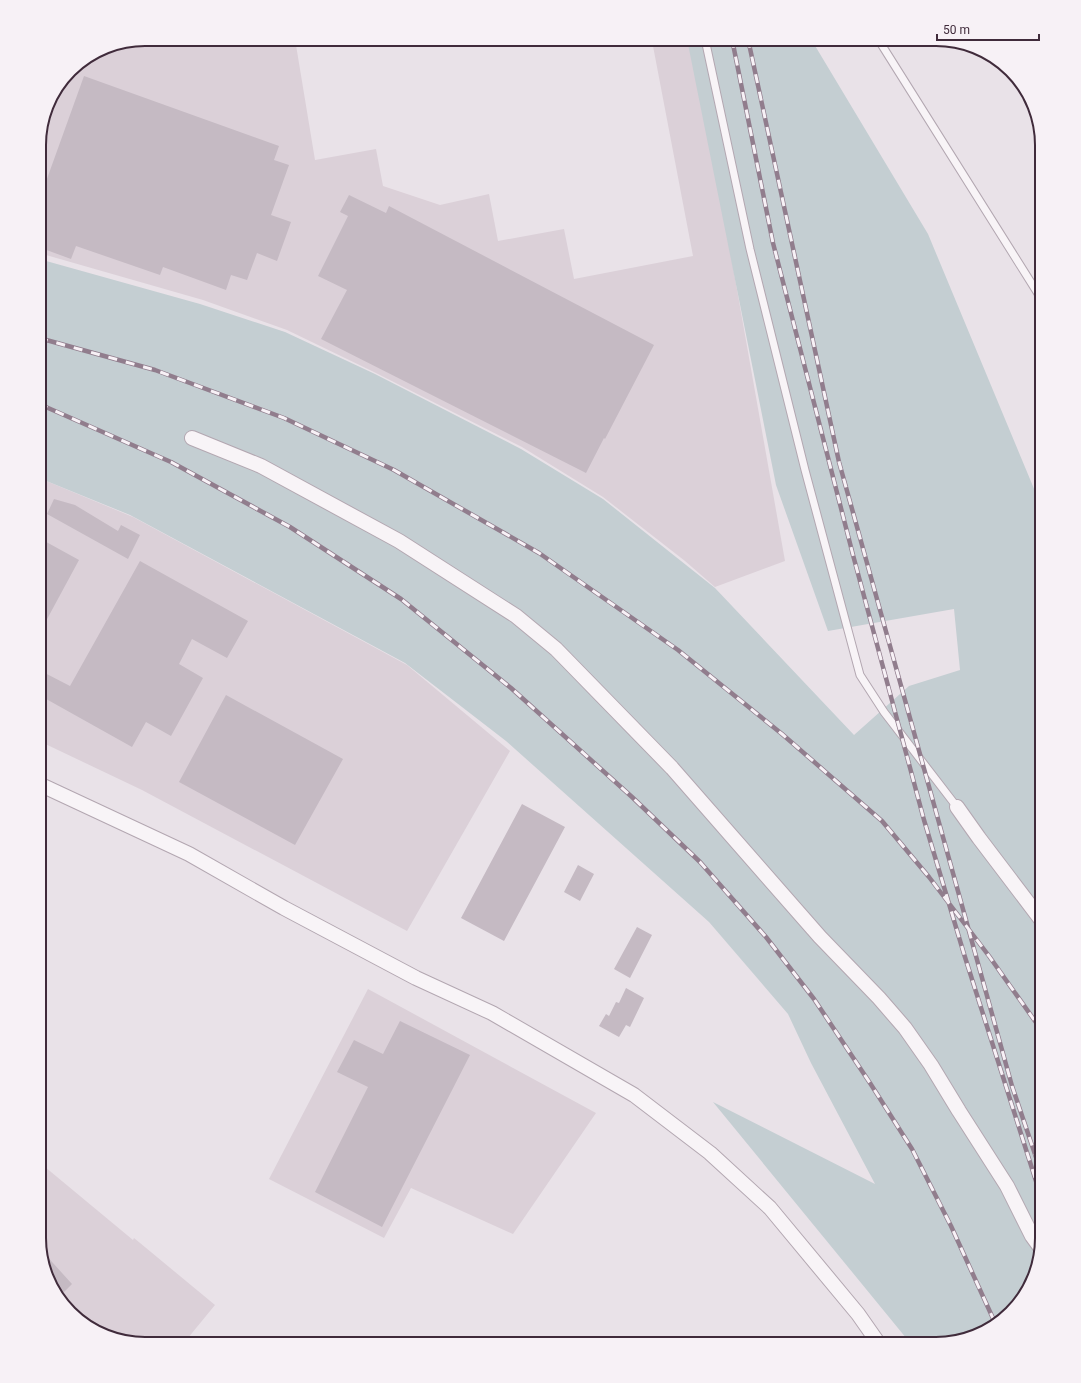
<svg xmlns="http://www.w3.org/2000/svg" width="1081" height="1383" font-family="Roboto,sans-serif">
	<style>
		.built { fill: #dbd0d8 }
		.green { fill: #c4ced2 }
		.building { fill: #c5bac3 }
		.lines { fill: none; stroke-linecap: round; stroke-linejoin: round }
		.lane-casing { stroke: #b3a7b1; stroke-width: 9 }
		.street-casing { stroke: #b3a7b1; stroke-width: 16 }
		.lane { stroke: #f8f4f7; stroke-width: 7 }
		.street { stroke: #f8f4f7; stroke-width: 14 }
		.rail-casing { stroke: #917d8d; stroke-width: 4.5 }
		.rail { stroke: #f7f1f6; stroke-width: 3; stroke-dasharray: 9; stroke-linecap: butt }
		.rim { fill: none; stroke: #402b3b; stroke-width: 2 }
	</style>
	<rect width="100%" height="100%" fill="#e9e2e8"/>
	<!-- built -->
	<path class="built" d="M145 39H295L315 160 376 149 383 186 440 205 489 194 498 241 564 229 574 279 693 256 653 46 693 41 785 561 715 587 685 561 603 497 522 447 376 373 287 330 203 300 39 253V138L50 98 75 65 105 47Z
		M39 478 133 517 407 665 510 751 407 931 142 790 39 741Z
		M368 989 596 1113 513 1234 411 1188 384 1238 269 1179Z
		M39 1162 133 1240 134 1238 215 1305 183 1344H145L92 1330 57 1297 39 1238Z"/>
	<!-- green -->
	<path class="green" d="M687 39H811L928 234 1042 508V1238L1028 1291 995 1326 936 1344H911L713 1102 875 1184 811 1063 788 1014 709 922 506 741 405 663 130 515 39 478V259L200 304 285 332 375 374 521 449 603 499 715 588 854 735 909 686 960 670 954 609 828 631 776 485Z"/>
	<!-- building -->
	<path class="building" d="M84 76 279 146 274 160 289 165 271 215 291 222 277 261 257 253 247 280 231 275 226 290 163 267 160 275 76 246 71 259 41 248 46 234 43 233 46 223 39 221V201Z
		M349 195 386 213 389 206 654 345 605 439 604 438 586 473 321 339 347 290 318 276 348 216 340 212Z
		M54 499 75 505 118 531 121 525 140 535 128 559 47 514Z
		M39 538 79 560 39 634Z
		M140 561 248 621 227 658 192 639 179 664 203 678 171 736 146 722 132 747 39 695V670L70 686Z
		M226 695 343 759 295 845 179 782Z
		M522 804 565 827 504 941 461 918Z
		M578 865 594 874 580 901 564 892Z
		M637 927 652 935 630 978 614 969Z
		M626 988 644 998 630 1027 626 1025 619 1037 599 1026 606 1014 609 1016 616 1002 619 1003Z
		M400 1021 470 1055 382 1227 315 1192 368 1087 337 1072 354 1040 383 1054Z
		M43 1252 72 1284 58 1298 57 1297Z"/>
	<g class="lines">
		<defs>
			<path id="lane" d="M705 39 750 249 805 470 860 675 884 712 957 807
				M878 39 1042 300"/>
			<path id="street" d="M192 438 261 466 399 541 516 616 556 649 672 768 820 937 879 998 905 1028 931 1065 959 1111 1007 1186 1032 1236 1040 1247
				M39 784 189 854 284 908 416 978 492 1013 634 1095 710 1153 770 1208 858 1314 879 1344
				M957 807 979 838 1042 921"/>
		</defs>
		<!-- lane casing -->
		<use href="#lane" class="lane-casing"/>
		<!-- street casing -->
		<use href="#street" class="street-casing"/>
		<!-- lane -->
		<use href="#lane" class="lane"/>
		<!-- street -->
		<use href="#street" class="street"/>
		<defs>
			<path id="rail" d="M732 39 773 243 853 555 924 820 964 954 1042 1200
				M748 39 839 462 1012 1086 1042 1175
				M39 338 155 370 284 418 394 470 539 553 678 650 782 734 882 821 929 877 989 956 1042 1031
				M39 404 171 462 290 527 401 599 511 688 632 797 700 862 766 937 814 999 870 1083 912 1149 951 1226 996 1325"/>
		</defs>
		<!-- rail casing -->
		<use href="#rail" class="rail-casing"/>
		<!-- rail -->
		<use href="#rail" class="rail"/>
	</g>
	<!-- crop -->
	<path d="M0 0H1081V1383H0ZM145 46H936A99 99 0 0 1 1035 145V1238A99 99 0 0 1 936 1337H145A99 99 0 0 1 46 1238V145A99 99 0 0 1 145 46Z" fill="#f7f1f6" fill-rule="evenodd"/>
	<path class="rim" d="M145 46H936A99 99 0 0 1 1035 145V1238A99 99 0 0 1 936 1337H145A99 99 0 0 1 46 1238V145A99 99 0 0 1 145 46Z"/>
	<!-- scale -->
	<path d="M937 34v6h102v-6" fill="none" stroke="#402b3b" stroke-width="2"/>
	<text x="943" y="34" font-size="12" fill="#402b3b" stroke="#f7f1f6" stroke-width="3" paint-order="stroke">50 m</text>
</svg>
